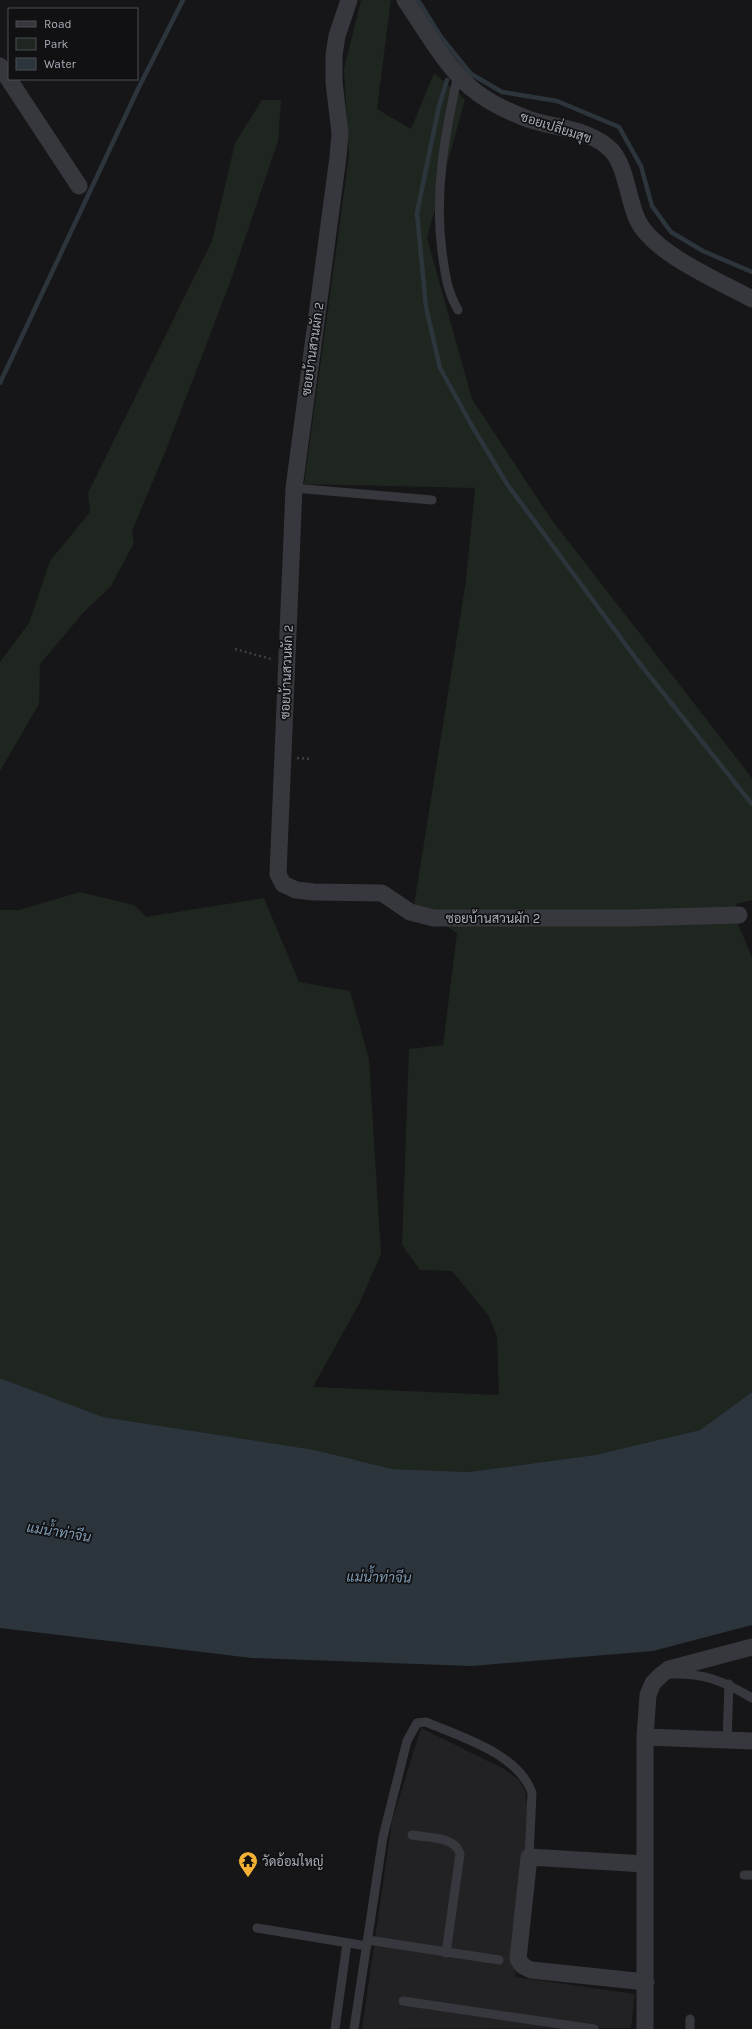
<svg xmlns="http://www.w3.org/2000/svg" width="752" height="2029" font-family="Karla,Sarabun,sans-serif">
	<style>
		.built { fill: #222225 }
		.green { fill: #1e261f }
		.water { fill: #2c353c }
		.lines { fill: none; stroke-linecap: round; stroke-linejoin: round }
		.stream { stroke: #2c353c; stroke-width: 4.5 }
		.path { stroke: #3d3f44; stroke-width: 2.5; stroke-dasharray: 2 3; stroke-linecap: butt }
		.lane { stroke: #37383d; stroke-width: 9 }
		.street { stroke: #37383d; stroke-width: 17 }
		.labels { text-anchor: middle; stroke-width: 3.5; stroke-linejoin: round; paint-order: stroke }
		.street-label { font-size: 13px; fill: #a8adb8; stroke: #111113 }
		.poi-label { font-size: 13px; fill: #a8adb8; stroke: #111113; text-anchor: start }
		.water-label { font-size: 14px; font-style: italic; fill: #7f9bb3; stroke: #111113 }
	</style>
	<rect width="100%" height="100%" fill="#161618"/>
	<!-- built -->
	<path class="built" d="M421 1728 504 1769 519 1780 525 1791 527 1805 525 1868 515 1977 635 1994 631 2028 362 2029 392 1821Z"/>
	<!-- green -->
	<path class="green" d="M361 0H391L377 109 411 129 434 73 465 99 427 238 472 399 551 519 752 778V900L736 904 738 924 752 957V1392L700 1430 595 1455 469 1472 392 1469 315 1450 103 1417 0 1378V910H19L80 892 134 905 146 917 264 898 299 982 350 991 369 1059 381 1254 360 1302 313 1387 499 1395 497 1336 488 1315 452 1271 420 1270 402 1245 409 1049 443 1045 457 933 414 905 466 581 475 488 304 484 349 156 344 69Z
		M262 100H281L278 141 231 280 166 450 132 531 134 543 111 586 83 613 40 664 39 704 0 771V662L29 623 50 561 90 512 88 493 212 241 235 143Z"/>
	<!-- water -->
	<path class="water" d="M0 1378 103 1417 315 1450 392 1469 469 1472 595 1455 700 1430 752 1392V1625L653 1651 472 1666 252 1658 0 1628Z"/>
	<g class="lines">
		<!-- stream -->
		<path class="stream" d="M418 0 441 37 471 74 502 92 557 101 619 127 641 166 652 206 671 232 703 251 752 272
			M447 80 439 106 417 213 426 307 440 368 472 426 507 484 640 664 752 804
			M0 383 138 89 183 0"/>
		<!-- path -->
		<path class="path" d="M235 649 271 659
			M297 758 311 759"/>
		<!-- lane -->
		<path class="lane" d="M458 310C447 291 445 273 442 252 434 191 445 134 458 74
			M294 488 432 500
			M671 1674C705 1673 723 1681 752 1698
			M727 1741 729 1684
			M412 1835C428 1838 455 1836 460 1854L446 1953
			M744 1875H752
			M257 1928 367 1946
			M368 1940 499 1960
			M403 2001 594 2029
			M690 2019V2029
			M335 2029 347 1943
			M354 2029 383 1837 407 1741 417 1723 426 1722C461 1737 519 1754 532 1793L529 1857"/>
		<!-- street -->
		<path class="street" d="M349 0 337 36 334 55V82L340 133 338 157 294 488 278 874 283 884 296 890 314 892 382 893 410 912 434 918H630L739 915
			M405 0C425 29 444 64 470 87 486 101 509 112 528 119 557 129 590 128 612 151 626 167 628 199 637 219 652 253 719 281 752 299
			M0 66 79 186
			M645 1737 752 1741
			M645 1864 529 1857 518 1959 523 1966 531 1970 646 1982
			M645 2029V1737L648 1695 653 1683 661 1675 669 1669 752 1647"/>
	</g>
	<!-- icons -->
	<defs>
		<symbol id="temple-pin" viewBox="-11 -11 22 30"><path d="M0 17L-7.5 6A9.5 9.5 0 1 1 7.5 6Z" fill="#f2b134" stroke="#111113"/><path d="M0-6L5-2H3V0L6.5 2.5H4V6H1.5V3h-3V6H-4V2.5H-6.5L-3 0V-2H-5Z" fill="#111"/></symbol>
	</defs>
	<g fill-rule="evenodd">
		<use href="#temple-pin" x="237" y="1850" width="22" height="30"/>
	</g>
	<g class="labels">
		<!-- street labels -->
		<g class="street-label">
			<text transform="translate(556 127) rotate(18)" y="5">ซอยเปลี่ยมสุข</text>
			<text transform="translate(312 349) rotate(-82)" y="5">ซอยบ้านสวนผัก 2</text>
			<text transform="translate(286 672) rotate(-88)" y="5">ซอยบ้านสวนผัก 2</text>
			<text x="493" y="923">ซอยบ้านสวนผัก 2</text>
		</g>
		<!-- poi labels -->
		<g class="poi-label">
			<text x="262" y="1866">วัดอ้อมใหญ่</text>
		</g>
		<!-- water labels -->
		<g class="water-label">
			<text transform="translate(59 1532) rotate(9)" y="5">แม่น้ำท่าจีน</text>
			<text transform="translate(379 1577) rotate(1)" y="5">แม่น้ำท่าจีน</text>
		</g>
	</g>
	<!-- legend -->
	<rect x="8" y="8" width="130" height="72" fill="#111113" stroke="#4d4f55"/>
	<rect x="16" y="21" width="20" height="6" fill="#37383d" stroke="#4d4f55"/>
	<text x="44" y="28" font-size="12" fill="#a8adb8">Road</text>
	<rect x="16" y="38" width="20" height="12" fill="#1e261f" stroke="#4d4f55"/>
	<text x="44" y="48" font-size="12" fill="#a8adb8">Park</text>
	<rect x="16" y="58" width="20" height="12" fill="#2c353c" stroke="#4d4f55"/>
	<text x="44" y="68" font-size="12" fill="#a8adb8">Water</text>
</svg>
